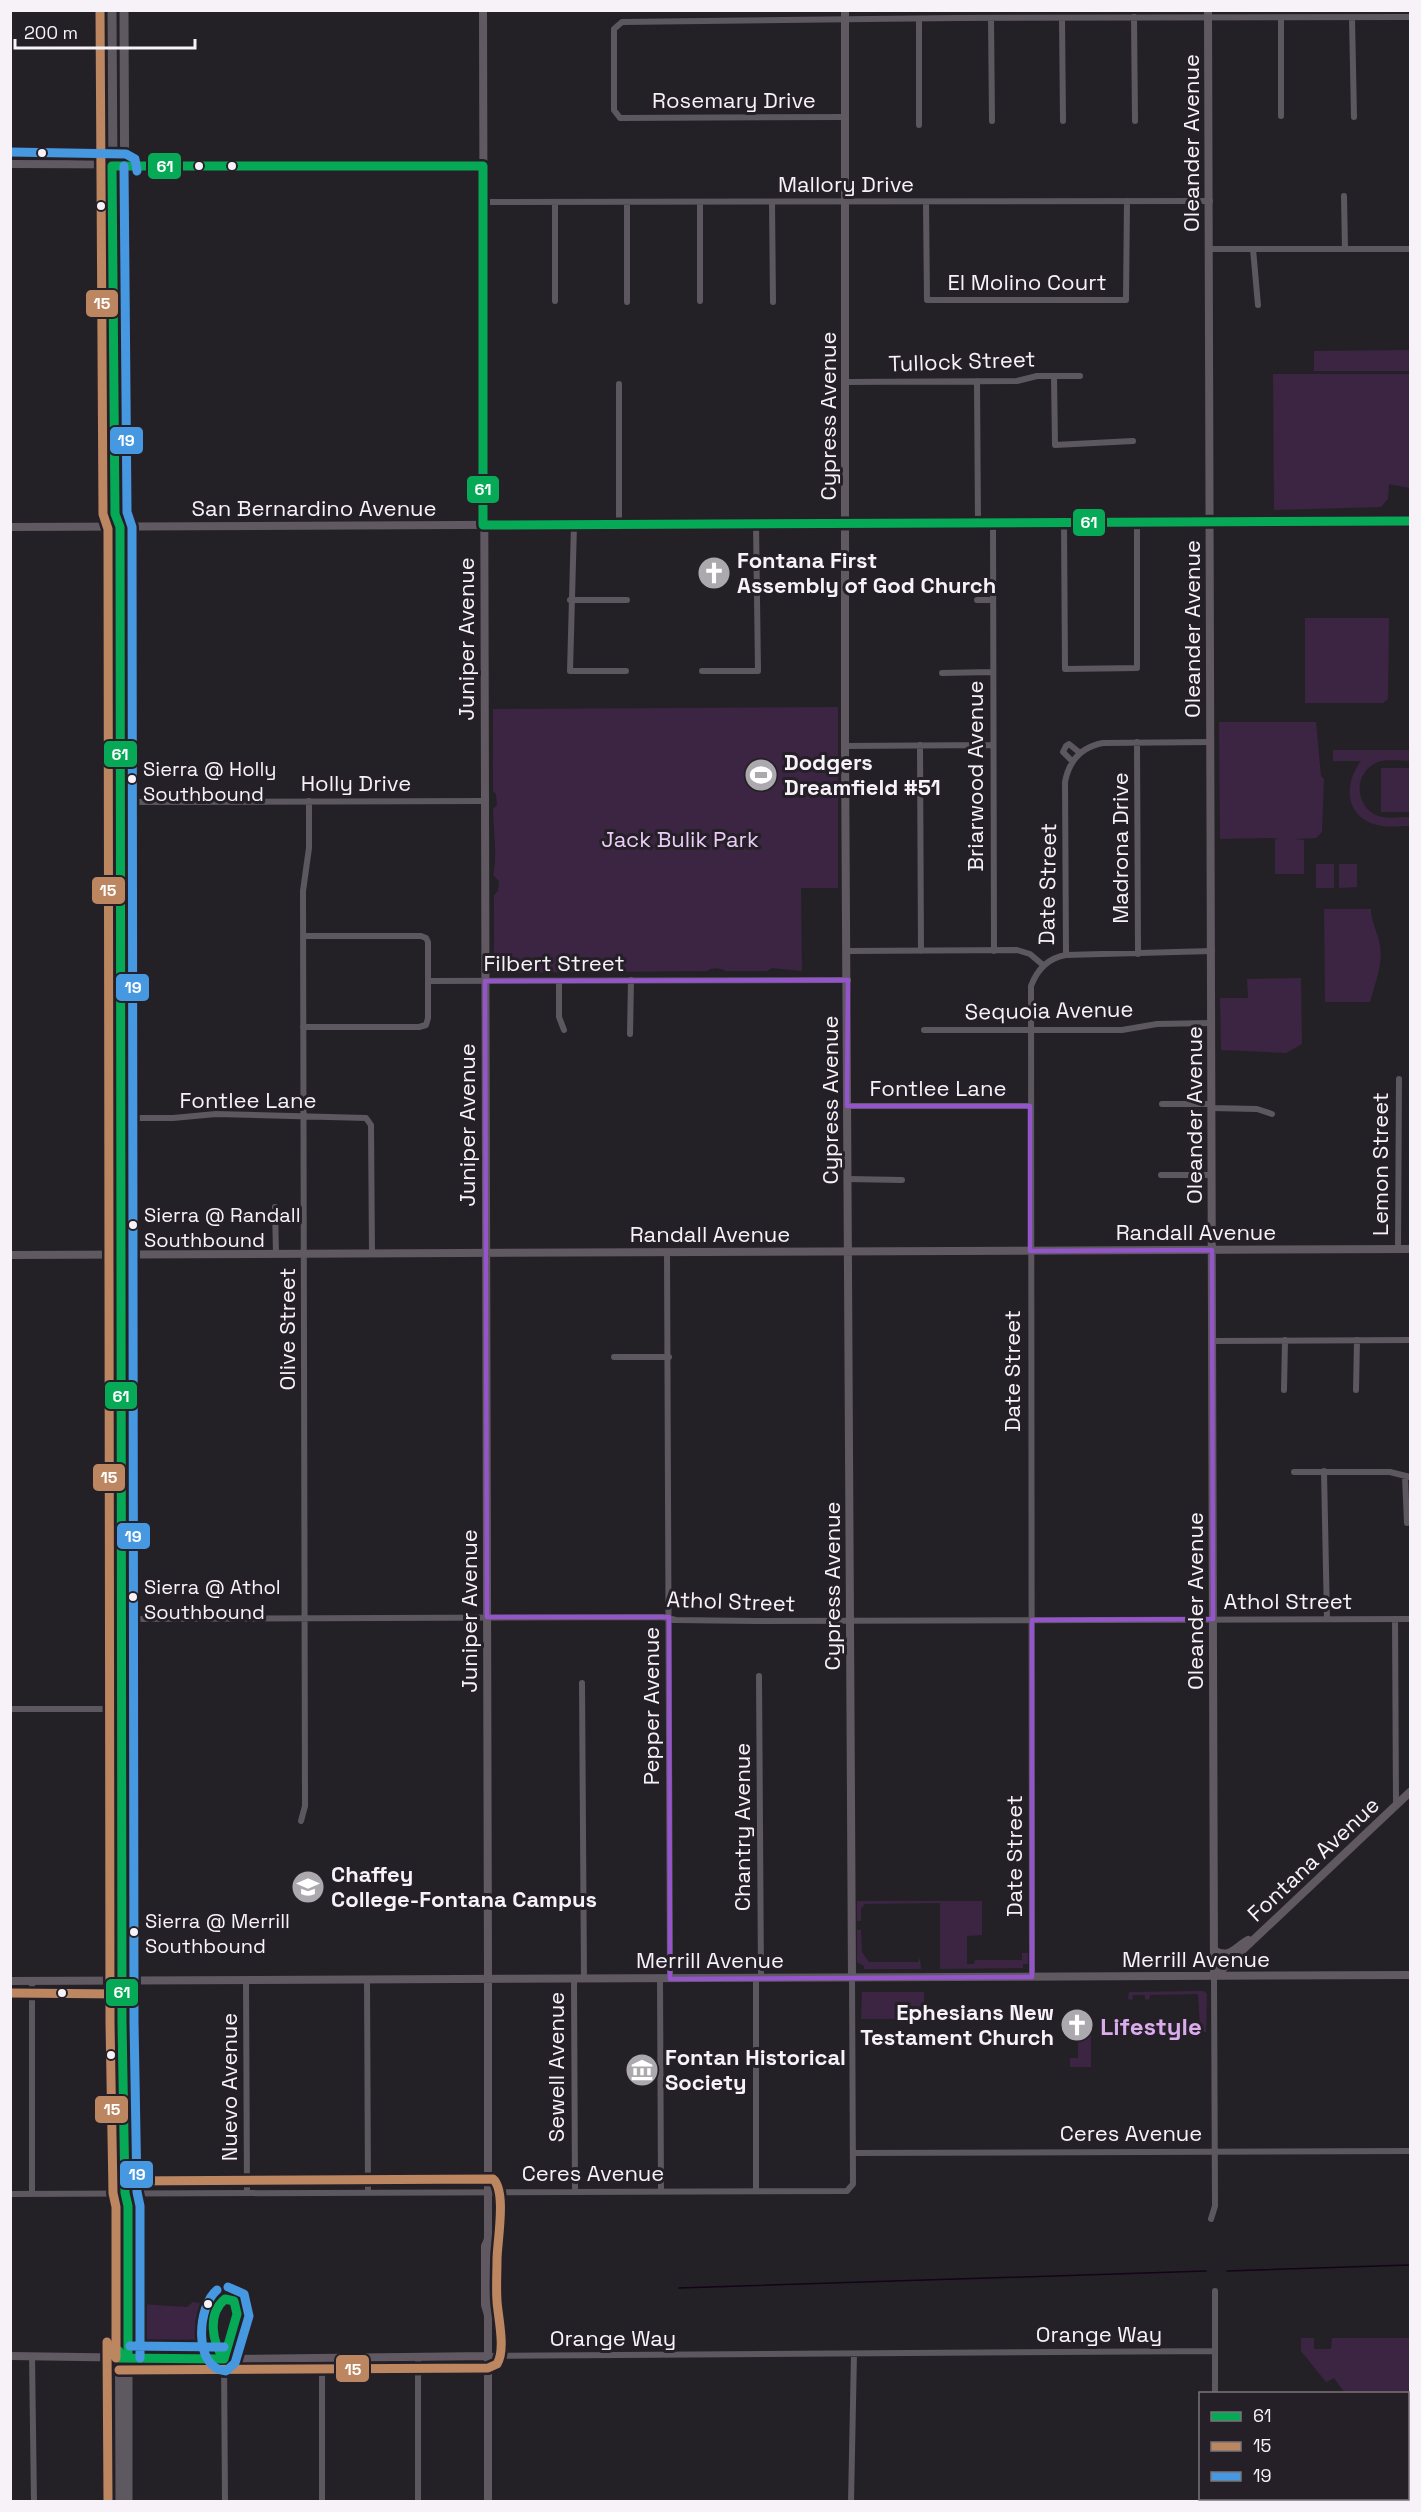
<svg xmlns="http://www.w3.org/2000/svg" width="1421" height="2512" font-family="'Space Grotesk',sans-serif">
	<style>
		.green { fill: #3b2543 }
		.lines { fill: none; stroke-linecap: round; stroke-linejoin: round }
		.stream { stroke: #14031b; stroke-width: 1.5 }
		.street { stroke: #5d575f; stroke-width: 6 }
		.secondary { stroke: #605962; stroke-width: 8 }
		.primary { stroke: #5e5861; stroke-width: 9 }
		.bus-1-casing { stroke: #252027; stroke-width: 14 }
		.bus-2-casing { stroke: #252027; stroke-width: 14 }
		.bus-3-casing { stroke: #252027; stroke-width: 14 }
		.bus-1 { stroke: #06aa56; stroke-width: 9 }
		.bus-2 { stroke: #bb8660; stroke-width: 9 }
		.bus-3 { stroke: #4699e1; stroke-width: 9 }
		.marked { fill: none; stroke: #9454ca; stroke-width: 4.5; stroke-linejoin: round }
		.bus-dot { fill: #f6f2f7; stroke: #252027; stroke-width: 2 }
		.labels { text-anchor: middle; stroke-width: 6; stroke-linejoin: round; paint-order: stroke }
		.bus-label { font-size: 20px; fill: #f6f2f7; stroke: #252027; text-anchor: start }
		.street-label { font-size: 22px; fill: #f6f2f7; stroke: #252027 }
		.poi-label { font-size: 22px; font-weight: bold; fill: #f6f2f7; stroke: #252027; text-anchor: start }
		.park-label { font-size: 22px; fill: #ebcbf8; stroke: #252027 }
		.neighbourhood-label { font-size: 24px; font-weight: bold; fill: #d9aceb; stroke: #252027 }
		.line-badge { stroke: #252027; stroke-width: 2 }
		.badge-label { font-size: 16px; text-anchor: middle; font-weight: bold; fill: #fff }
	</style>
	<rect width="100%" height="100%" fill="#242126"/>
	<!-- green -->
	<path class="green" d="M1410 350V371H1314V351Z
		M1273 374H1410V488L1389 484 1388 499 1381 507 1274 510Z
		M1305 618H1389L1388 699 1383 703H1305Z
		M838 707V888H801L802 971 772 968 767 971H726C720 968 713 967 707 971L494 973V895L498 891 499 881 493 875C498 854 493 831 493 809L497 805 496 794 493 791V709Z
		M1219 722H1316L1321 776 1324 779 1322 832 1316 838 1295 839 1304 840V874H1275V839L1279 838 1220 839Z
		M1333 750H1410V761C1401 761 1387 759 1378 762 1353 772 1354 806 1378 816 1387 819 1400 817 1410 817V826C1400 826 1388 828 1377 825 1345 816 1343 785 1361 761H1333Z
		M1381 768H1410V812H1381Z
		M1316 864H1334V888H1316Z
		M1339 864H1357V887L1339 888Z
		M1324 909H1371C1371 922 1378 933 1380 946 1383 964 1375 984 1370 1002H1325Z
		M1301 978 1302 1044 1286 1053 1221 1050 1220 998H1248L1247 979Z
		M857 1901H982V1935L967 1936V1964H974L975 1960H1022V1953H1028V1964H1023V1968L940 1969V1903L865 1904 861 1909V1921H857Z
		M857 1930H861L862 1952 869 1962H918L920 1958 921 1969H864V1966L857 1962Z
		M1204 1991 1207 1994 1206 2032H1196V2029H1200L1198 1994 1150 1995 1149 2000 1145 1999V1995H1133L1132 2000 1128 1999 1129 1992Z
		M862 1992H924V2019H861Z
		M1074 2029H1091V2067H1070V2058H1078V2042H1082V2035H1074Z
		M193 2302 203 2304 206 2309 195 2322 196 2332H206L208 2341 203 2345H144L137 2342V2308L141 2304 187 2307Z
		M1301 2338H1314V2349H1331L1332 2338H1410V2499H1351L1408 2498V2394L1345 2393 1334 2378 1326 2382 1301 2351Z"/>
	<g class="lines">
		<!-- stream -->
		<path class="stream" d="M1227 2271 1410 2265
			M679 2288 1206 2271"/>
		<!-- street -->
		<path class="street" d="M1134 17 1135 121
			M991 18 992 121
			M1062 18 1063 121
			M1281 18V116
			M1352 18 1354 117
			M919 19V125
			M845 117 620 118 614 110V29L622 22 956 18 1410 17
			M1344 196 1345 249
			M482 202 1210 201
			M555 202V301
			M700 202V301
			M772 202 773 302
			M926 202 927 300H1126L1127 201
			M1209 249H1410
			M1253 249 1258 305
			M627 302V202
			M1054 376 1055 445 1133 441
			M977 381 978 522
			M846 382 1017 381 1037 376H1080
			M619 384V525
			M993 522 994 951
			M1064 523 1065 669 1137 668V523
			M574 525 570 671H626
			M570 600H627
			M977 600H992
			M702 671H758L756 524
			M942 673 992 672
			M1137 742 1138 954
			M920 745 921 951
			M845 746 992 745
			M1072 761 1063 752 1066 746 1069 744 1080 753
			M120 802 484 801
			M303 936H421L426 938 428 942V1018L426 1025 419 1027H303
			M848 951 1017 950 1030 954 1043 965
			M1066 955 1065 782C1069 761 1081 747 1103 743L1210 742
			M429 981 848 980
			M559 981V1017L564 1030
			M924 1030H1122L1157 1024 1211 1023
			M630 1034 631 980
			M1162 1104H1211
			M847 1106H1030
			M1211 1108 1257 1109 1272 1114
			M121 1118H173L216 1114 366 1118 371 1125 372 1254
			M1161 1175H1212
			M848 1179 902 1180
			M275 1207 276 1254
			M1398 1249 1399 1079
			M667 1253 670 1979
			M1212 1341 1410 1340
			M614 1357H669
			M1284 1390 1285 1340
			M1356 1390 1357 1340
			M1324 1471 1327 1619
			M1294 1472H1390L1410 1477
			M1405 1476 1407 1523
			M122 1619 662 1617 676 1620 755 1621 1410 1619
			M1395 1619 1396 1805
			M759 1676 761 1978
			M582 1683 584 1979
			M10 1709H123
			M301 1821 305 1806 303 891 309 848V801
			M1032 1977 1031 986C1037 970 1048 958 1066 955L1212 951
			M756 1978V2191
			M574 1979 575 2191
			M660 1979 661 2191
			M367 1980 368 2191
			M32 1981V2194
			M246 1981 247 2192
			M853 2153 1410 2151
			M10 2194 847 2191 853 2184 852 1978
			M1211 2219 1215 2206 1214 1977
			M1215 2291V2394
			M32 2356 34 2502
			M488 2356 1215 2351
			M322 2358V2502
			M418 2358V2502
			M224 2359 225 2502
			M1216 2498V2502
			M851 2502 854 2354"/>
		<!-- secondary -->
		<path class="secondary" d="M483 10 488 1980V2239L485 2246V2305L488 2315V2502
			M845 10V746L852 1978
			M1208 10 1214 1977
			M10 164 483 166
			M10 527 1410 521
			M10 1255 1410 1249
			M1214 1950C1229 1960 1235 1947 1248 1940
			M1214 1977 1410 1792
			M10 1981 1410 1975
			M488 2239 493 2246V2305L488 2315
			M10 2356 224 2359 488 2356"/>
		<!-- primary -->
		<path class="primary" d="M112 10 115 514 120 527 123 1938 122 2022 125 2193 128 2206V2502
			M120 527 126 514 124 10
			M120 2502 119 2206 125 2193"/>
		<defs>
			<path id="bus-1" d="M225 2299 234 2301 237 2314 224 2359C212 2342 207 2314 225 2299Z
				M119 2351V2358L224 2359
				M128 2358V2206L125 2193 122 2022 120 527 115 514 112 166H483V525L1410 521"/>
			<path id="bus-2" d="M100 10 103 514 108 529 110 2022 113 2193 116 2207V2358
				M10 1993 123 1994
				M107 2342 108 2502
				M119 2370 488 2368 497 2364C506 2350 498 2317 497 2301 496 2287 497 2273 497 2260 497 2242 507 2191 493 2179L125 2181"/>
			<path id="bus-3" d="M10 152 126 154 135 159 137 171
				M124 166 127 512 132 527 134 2022 137 2192 140 2206V2358
				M217 2290C197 2306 193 2369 226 2371L235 2363 249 2316 244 2294 228 2287
				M130 2346 224 2347"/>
		</defs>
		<!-- bus-1 casing -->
		<use href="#bus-1" class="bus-1-casing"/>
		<!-- bus-2 casing -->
		<use href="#bus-2" class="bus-2-casing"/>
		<!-- bus-3 casing -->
		<use href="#bus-3" class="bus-3-casing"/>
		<!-- bus-1 -->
		<use href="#bus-1" class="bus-1"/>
		<!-- bus-2 -->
		<use href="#bus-2" class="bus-2"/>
		<!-- bus-3 -->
		<use href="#bus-3" class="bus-3"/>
	</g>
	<!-- marked area -->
	<path class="marked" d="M848 980 847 1106H1030V1251L1212 1250 1213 1619 1032 1620V1977L670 1979 669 1617H487L485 981Z"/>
	<!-- icons -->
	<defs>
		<symbol id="church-disc" viewBox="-11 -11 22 22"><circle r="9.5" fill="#aca9ae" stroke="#252027"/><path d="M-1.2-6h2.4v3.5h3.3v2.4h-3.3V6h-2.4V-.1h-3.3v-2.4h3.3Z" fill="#fff"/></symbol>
		<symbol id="stadium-disc" viewBox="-11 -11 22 22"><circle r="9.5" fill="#aca9ae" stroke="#252027"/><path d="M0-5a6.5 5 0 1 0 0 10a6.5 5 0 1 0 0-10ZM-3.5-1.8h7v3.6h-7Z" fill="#fff"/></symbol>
		<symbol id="university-disc" viewBox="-11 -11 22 22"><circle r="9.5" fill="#aca9ae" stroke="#252027"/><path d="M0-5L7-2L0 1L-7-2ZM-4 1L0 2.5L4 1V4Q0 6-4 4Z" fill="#fff"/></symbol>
		<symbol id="museum-disc" viewBox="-11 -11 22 22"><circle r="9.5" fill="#aca9ae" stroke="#252027"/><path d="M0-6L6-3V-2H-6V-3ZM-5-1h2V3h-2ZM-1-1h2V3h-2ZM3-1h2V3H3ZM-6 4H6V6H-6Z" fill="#fff"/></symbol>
	</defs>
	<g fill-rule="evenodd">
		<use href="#church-disc" x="695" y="554" width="38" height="38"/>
		<use href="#stadium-disc" x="742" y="756" width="38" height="38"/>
		<use href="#university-disc" x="289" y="1868" width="38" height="38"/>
		<use href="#church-disc" x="1058" y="2006" width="38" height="38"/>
		<use href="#museum-disc" x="623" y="2051" width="38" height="38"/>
	</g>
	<!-- markers -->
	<g class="bus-dot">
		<circle cx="42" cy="153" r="5"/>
		<circle cx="199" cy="166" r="5"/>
		<circle cx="232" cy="166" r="5"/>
		<circle cx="101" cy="206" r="5"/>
		<circle cx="132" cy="779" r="5"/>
		<circle cx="133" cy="1225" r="5"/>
		<circle cx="133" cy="1597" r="5"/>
		<circle cx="134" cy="1932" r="5"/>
		<circle cx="62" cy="1993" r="5"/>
		<circle cx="111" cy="2055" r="5"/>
		<circle cx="208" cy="2304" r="5"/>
	</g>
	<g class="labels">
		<!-- bus labels -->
		<g class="bus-label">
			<text x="143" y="776">Sierra @ Holly<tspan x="143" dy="25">Southbound</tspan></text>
			<text x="144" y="1222">Sierra @ Randall<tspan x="144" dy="25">Southbound</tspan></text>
			<text x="144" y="1594">Sierra @ Athol<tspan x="144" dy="25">Southbound</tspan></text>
			<text x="145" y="1928">Sierra @ Merrill<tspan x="145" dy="25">Southbound</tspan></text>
		</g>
		<!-- street labels -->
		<g class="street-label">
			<text x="734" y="108">Rosemary Drive</text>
			<text transform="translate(1191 143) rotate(-90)" y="8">Oleander Avenue</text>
			<text x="846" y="192">Mallory Drive</text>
			<text x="1027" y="290">El Molino Court</text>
			<text transform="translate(962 361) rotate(-2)" y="8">Tullock Street</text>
			<text transform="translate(828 416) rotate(-90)" y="8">Cypress Avenue</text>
			<text x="314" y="516">San Bernardino Avenue</text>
			<text transform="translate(1192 629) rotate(-90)" y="8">Oleander Avenue</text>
			<text transform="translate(466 639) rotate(-90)" y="8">Juniper Avenue</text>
			<text transform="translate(975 776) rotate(-90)" y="8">Briarwood Avenue</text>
			<text x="356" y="791">Holly Drive</text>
			<text transform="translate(1120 848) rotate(-90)" y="8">Madrona Drive</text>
			<text transform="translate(1047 884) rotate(-89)" y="8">Date Street</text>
			<text x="554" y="971">Filbert Street</text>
			<text transform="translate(1049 1010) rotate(-1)" y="8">Sequoia Avenue</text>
			<text x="938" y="1096">Fontlee Lane</text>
			<text x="248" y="1108">Fontlee Lane</text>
			<text transform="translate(830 1100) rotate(-90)" y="8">Cypress Avenue</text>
			<text transform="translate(1194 1115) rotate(-90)" y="8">Oleander Avenue</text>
			<text transform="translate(467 1125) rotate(-90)" y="8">Juniper Avenue</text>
			<text transform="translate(1380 1164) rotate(-90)" y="8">Lemon Street</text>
			<text x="1196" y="1240">Randall Avenue</text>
			<text x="710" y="1242">Randall Avenue</text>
			<text transform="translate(287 1329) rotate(-90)" y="8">Olive Street</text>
			<text transform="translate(1012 1371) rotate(-90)" y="8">Date Street</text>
			<text transform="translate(832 1586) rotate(-90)" y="8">Cypress Avenue</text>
			<text transform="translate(731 1601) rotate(2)" y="8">Athol Street</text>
			<text transform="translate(1195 1601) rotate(-90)" y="8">Oleander Avenue</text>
			<text x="1288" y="1609">Athol Street</text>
			<text transform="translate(469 1611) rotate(-90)" y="8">Juniper Avenue</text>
			<text transform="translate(651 1706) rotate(-90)" y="8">Pepper Avenue</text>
			<text transform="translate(742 1827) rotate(-90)" y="8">Chantry Avenue</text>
			<text transform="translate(1014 1856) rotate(-90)" y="8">Date Street</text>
			<text transform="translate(1313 1859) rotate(-43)" y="8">Fontana Avenue</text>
			<text x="1196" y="1967">Merrill Avenue</text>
			<text x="710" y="1968">Merrill Avenue</text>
			<text transform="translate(556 2067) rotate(-90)" y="8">Sewell Avenue</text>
			<text transform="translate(229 2087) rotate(-90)" y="8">Nuevo Avenue</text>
			<text x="1131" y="2141">Ceres Avenue</text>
			<text x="593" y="2181">Ceres Avenue</text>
			<text x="1099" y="2342">Orange Way</text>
			<text x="613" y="2346">Orange Way</text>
		</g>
		<!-- poi labels -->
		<g class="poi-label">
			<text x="737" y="568">Fontana First<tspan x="737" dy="25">Assembly of God Church</tspan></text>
			<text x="784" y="770">Dodgers<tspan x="784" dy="25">Dreamfield #51</tspan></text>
			<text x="331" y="1882">Chaffey<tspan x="331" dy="25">College-Fontana Campus</tspan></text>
			<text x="1054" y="2020" text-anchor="end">Ephesians New<tspan x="1054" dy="25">Testament Church</tspan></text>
			<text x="665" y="2065">Fontan Historical<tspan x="665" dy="25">Society</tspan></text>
		</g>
		<!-- park labels -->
		<g class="park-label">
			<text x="680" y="847">Jack Bulik Park</text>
		</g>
		<!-- neighbourhood labels -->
		<g class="neighbourhood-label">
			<text x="1151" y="2035">Lifestyle</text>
		</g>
	</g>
	<g class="line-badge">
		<rect x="147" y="152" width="35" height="28" rx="6" fill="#06aa56"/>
		<rect x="85" y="289" width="34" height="29" rx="6" fill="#bb8660"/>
		<rect x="109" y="426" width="35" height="29" rx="6" fill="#4699e1"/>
		<rect x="466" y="475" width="34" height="29" rx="6" fill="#06aa56"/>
		<rect x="1072" y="508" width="34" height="29" rx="6" fill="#06aa56"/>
		<rect x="103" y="740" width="35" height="28" rx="6" fill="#06aa56"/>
		<rect x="91" y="876" width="35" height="29" rx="6" fill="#bb8660"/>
		<rect x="115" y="973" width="35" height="29" rx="6" fill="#4699e1"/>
		<rect x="104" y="1381" width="34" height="29" rx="6" fill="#06aa56"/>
		<rect x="92" y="1463" width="34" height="29" rx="6" fill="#bb8660"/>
		<rect x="116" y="1522" width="35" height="28" rx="6" fill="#4699e1"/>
		<rect x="105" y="1978" width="34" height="29" rx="6" fill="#06aa56"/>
		<rect x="94" y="2095" width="35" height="29" rx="6" fill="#bb8660"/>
		<rect x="119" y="2160" width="35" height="29" rx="6" fill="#4699e1"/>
		<rect x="335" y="2354" width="35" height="29" rx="6" fill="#bb8660"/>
	</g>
	<g class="badge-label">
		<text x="165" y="172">61</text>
		<text x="102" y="309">15</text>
		<text x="126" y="446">19</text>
		<text x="483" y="495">61</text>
		<text x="1089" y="528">61</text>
		<text x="120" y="760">61</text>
		<text x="108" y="896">15</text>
		<text x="133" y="993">19</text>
		<text x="121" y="1402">61</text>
		<text x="109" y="1483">15</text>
		<text x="133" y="1542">19</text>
		<text x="122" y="1998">61</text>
		<text x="112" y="2115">15</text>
		<text x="137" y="2180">19</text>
		<text x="353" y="2375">15</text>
	</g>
	<!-- border -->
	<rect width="1421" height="2512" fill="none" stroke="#f6f2f7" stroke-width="24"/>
	<!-- legend -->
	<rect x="1199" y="2392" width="210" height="108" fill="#252027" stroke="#79747a" stroke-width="1.5"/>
	<rect x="1211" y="2412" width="30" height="9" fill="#06aa56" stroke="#79747a" stroke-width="1.5"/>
	<text x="1253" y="2422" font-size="18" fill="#f6f2f7">61</text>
	<rect x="1211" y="2442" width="30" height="9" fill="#bb8660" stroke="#79747a" stroke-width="1.5"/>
	<text x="1253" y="2452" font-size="18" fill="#f6f2f7">15</text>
	<rect x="1211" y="2472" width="30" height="9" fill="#4699e1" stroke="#79747a" stroke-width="1.5"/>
	<text x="1253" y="2482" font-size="18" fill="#f6f2f7">19</text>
	<!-- scale -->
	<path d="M15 39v9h180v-9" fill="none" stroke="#f6f2f7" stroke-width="3"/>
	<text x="24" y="39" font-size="18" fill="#f6f2f7" stroke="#252027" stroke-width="4.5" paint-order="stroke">200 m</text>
</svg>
